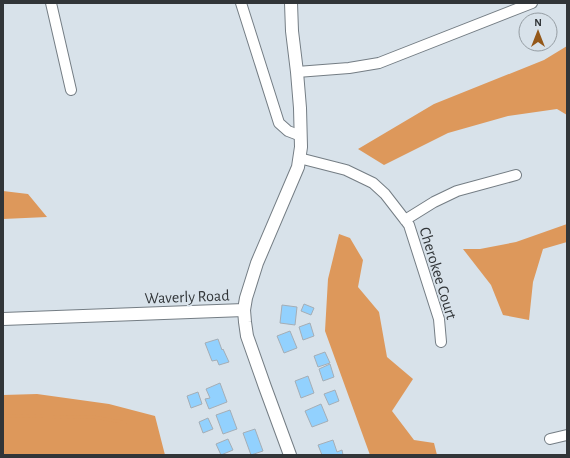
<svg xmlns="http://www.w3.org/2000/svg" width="570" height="458" font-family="'Alegreya Sans',sans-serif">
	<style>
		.forest { fill: #dd985b }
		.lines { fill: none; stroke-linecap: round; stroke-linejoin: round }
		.stream { stroke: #dd985b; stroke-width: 3 }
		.building { fill: #92d1fe; stroke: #a5aeb6 }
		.minor-casing { stroke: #747d84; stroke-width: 12 }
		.tertiary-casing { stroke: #747d84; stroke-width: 14 }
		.minor { stroke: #fff; stroke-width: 10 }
		.tertiary { stroke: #fff; stroke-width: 12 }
		.labels { text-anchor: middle; stroke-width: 3.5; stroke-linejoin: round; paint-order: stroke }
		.street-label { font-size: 16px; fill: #313538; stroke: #d8e2ea }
	</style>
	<rect width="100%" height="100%" fill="#d8e2ea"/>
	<!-- forest -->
	<path class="forest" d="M567 46V115L557 109 508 116 448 133 384 165 358 149 434 104 544 60Z
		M3 191 28 194 47 217 3 219Z
		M567 224V242L543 249 533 282 529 320 503 315 491 285 463 249H480L516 242Z
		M339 234 350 238 363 260 358 287 379 312 387 357 413 379 392 411 414 440 434 443 437 455H370L325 331 328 279Z
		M37 394 109 404 155 416 165 455H3V395Z"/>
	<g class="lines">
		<!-- stream -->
		<path class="stream" d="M3 416 93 417 122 422 158 455"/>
	</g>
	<!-- building -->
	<path class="building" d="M304 304 314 308 311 315 301 311Z
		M282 305 297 307 295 325 280 323Z
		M310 323 314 336 303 340 299 327Z
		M290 331 297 348 284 353 277 336Z
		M218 339 222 350 223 349 229 362 219 365 217 360 212 361 205 343Z
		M325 352 330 363 318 367 314 356Z
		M330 364 334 377 323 381 319 369Z
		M308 376 314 393 301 398 295 381Z
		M220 383 227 402 209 409 205 399 210 398 206 389Z
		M335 390 339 401 329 405 324 394Z
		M198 392 202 404 191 408 187 396Z
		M321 404 328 421 312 427 305 411Z
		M230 410 237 429 223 434 216 415Z
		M208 418 213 429 203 433 199 422Z
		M255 429 263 451 251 455 243 433Z
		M228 439 233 450 221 455 216 444Z
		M333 440 337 452 342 450 343 455H322L318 445Z"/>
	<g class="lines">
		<defs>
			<path id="minor" d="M51 3 71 90
				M241 3 279 123 288 131 301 136
				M297 72 349 68 379 63 532 3
				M299 158 346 170 373 183 385 194 409 225 439 319 441 342
				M405 220 434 202 457 191 516 175
				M550 439 567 435"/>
			<path id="tertiary" d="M3 319 244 310
				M290 455 265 387 247 336 245 322 244 310 246 298 257 263 298 167 301 147 300 108 297 72 292 31 291 3"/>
		</defs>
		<!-- minor casing -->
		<use href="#minor" class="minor-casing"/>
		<!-- tertiary casing -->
		<use href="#tertiary" class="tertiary-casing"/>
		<!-- minor -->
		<use href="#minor" class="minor"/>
		<!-- tertiary -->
		<use href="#tertiary" class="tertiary"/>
	</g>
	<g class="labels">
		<!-- street labels -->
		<g class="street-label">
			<text transform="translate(439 273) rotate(73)" y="6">Cherokee Court</text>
			<text transform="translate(187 296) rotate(-2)" y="6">Waverly Road</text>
		</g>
	</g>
	<!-- border -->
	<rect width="570" height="458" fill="none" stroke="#313538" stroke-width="8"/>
	<!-- north arrow -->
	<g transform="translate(538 32)"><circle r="19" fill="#d8e2ea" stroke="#959da3"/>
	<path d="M0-3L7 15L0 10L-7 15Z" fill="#945819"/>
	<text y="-6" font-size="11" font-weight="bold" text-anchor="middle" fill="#313538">N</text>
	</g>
</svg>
